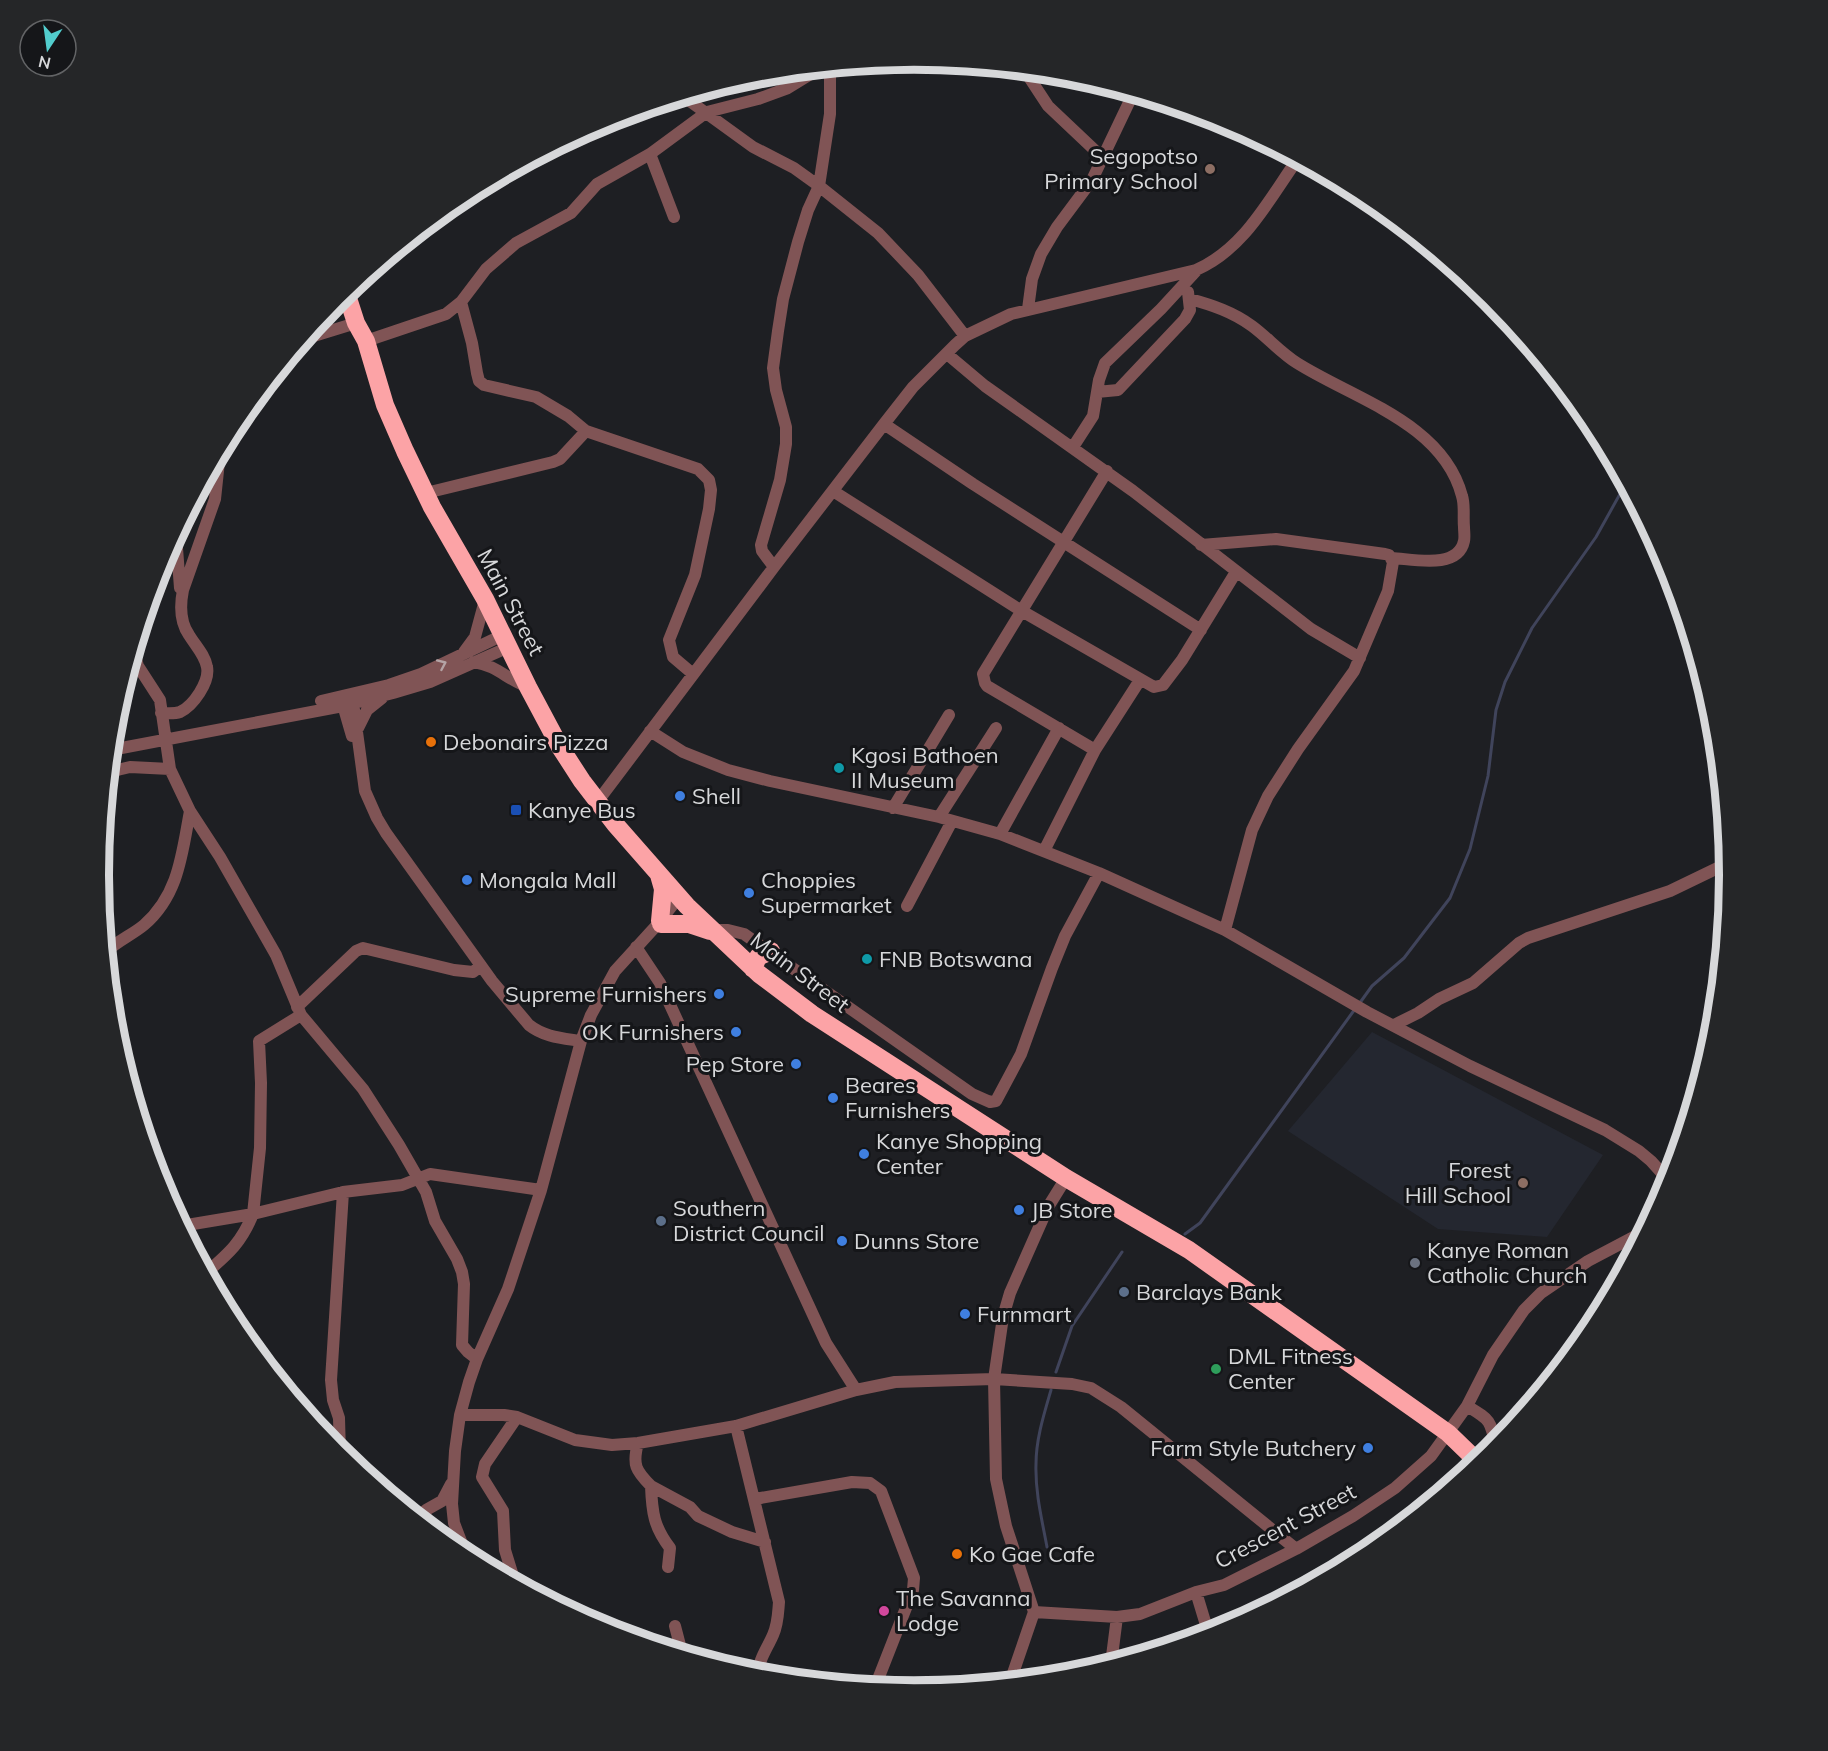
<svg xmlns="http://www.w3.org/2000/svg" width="1828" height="1751" font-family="Mulish,sans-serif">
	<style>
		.built { fill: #242730 }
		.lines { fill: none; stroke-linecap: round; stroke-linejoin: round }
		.stream { stroke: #40445b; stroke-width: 3 }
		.minor { stroke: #805455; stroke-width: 12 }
		.highway { stroke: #fca3a6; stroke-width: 18 }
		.oneway { stroke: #b4a3a5 }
		.education-dot { fill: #8d6e63; stroke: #151619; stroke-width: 2 }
		.food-dot { fill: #e8710a; stroke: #151619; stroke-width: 2 }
		.culture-dot { fill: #0f9aa8; stroke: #151619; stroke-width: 2 }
		.shop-dot { fill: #3f7fe0; stroke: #151619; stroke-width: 2 }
		.transit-dot { fill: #1a4fb4; stroke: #151619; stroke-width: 2 }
		.service-dot { fill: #5c6f8a; stroke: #151619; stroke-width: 2 }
		.worship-dot { fill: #6b7280; stroke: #151619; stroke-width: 2 }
		.leisure-dot { fill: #2e9e5b; stroke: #151619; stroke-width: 2 }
		.hotel-dot { fill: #d1479c; stroke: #151619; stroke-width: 2 }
		.labels { text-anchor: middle; stroke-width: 6; stroke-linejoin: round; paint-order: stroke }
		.poi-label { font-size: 22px; fill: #d7d8da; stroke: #151619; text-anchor: start }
		.street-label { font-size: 22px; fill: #d7d8da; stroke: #151619 }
		.rim { fill: none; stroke: #d7d8da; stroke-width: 8 }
	</style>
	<rect width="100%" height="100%" fill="#1e1f23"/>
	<!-- built -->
	<path class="built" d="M1372 1032 1603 1155 1547 1237 1438 1229 1288 1131Z"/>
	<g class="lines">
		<!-- stream -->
		<path class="stream" d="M1359 1004 1372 986 1404 958 1450 898 1470 849 1488 776 1496 710 1505 682 1532 628 1596 537 1625 485
			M1185 1234 1200 1223 1355 1009
			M1056 1372 1072 1326 1122 1252
			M1047 1547C1042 1520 1035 1492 1036 1464 1036 1439 1044 1414 1051 1390"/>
		<!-- minor -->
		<path class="minor" d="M1025 71 1048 106 1103 158
			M684 97 753 147 794 168 819 186 878 233 918 275 965 336
			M650 154 674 217
			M1190 299C1212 305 1233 312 1252 326 1267 337 1281 353 1297 363 1354 399 1443 423 1462 496 1465 505 1463 517 1464 527 1464 531 1465 537 1464 541 1458 570 1413 559 1392 558
			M461 302 472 343 477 373 479 381 484 385 536 397 568 416 586 431 698 469 709 480 711 490 709 509 695 575 669 640 673 657 693 674
			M1028 309 1032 279 1041 254 1057 227 1092 180 1133 94
			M304 339 356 323
			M366 341 446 314 461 302 486 269 516 243 571 213 597 184 650 154 707 112 758 99 788 88 819 69
			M947 354 985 386 1133 491 1311 629 1360 658
			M1097 392 1118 390 1185 319 1190 310 1188 292
			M884 424 973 484 1201 630
			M1073 447 1093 416 1099 380 1105 363 1161 309 1196 271
			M833 491 1020 610 1154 687 1163 685 1182 660 1236 572
			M426 493 553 462 560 459 586 431
			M176 535 180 588 183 590
			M1201 545 1276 539 1385 554 1389 555 1393 562 1388 591 1354 671 1298 749 1268 796 1252 830 1225 930
			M774 567 762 551 761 545 780 480 786 444V427L776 390 773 368 778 331 783 299 798 242 808 210 819 186 830 114V68
			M464 652 475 637 485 600
			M134 653 138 666 160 700 170 769 190 811 220 857 276 955 301 1015 363 1089 399 1145 426 1192 435 1221 457 1259 462 1272 464 1284 462 1345 468 1352 477 1359
			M474 662C498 666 506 679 528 687
			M352 695 365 791 377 818 386 833 492 981 529 1025C544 1037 562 1038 581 1041
			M341 698 352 736
			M321 701 389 685 421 674 503 635
			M161 713C167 713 174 714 180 712 193 706 210 682 207 667 205 655 195 645 189 635 180 622 180 605 183 590L215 499 220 452
			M358 728 367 710 382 698
			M650 731 683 752 728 770 770 781 939 817 1000 834 1099 873 1225 930 1367 1012 1470 1066 1605 1130 1639 1151 1651 1161 1669 1181
			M111 750 343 706 393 693 430 682 509 647
			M1095 750 987 686 985 683 983 674 1107 471
			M109 772 130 767 170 769
			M598 801 774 567 884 424 913 387 955 345 965 336 1011 314 1196 270C1244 249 1268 201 1297 160
			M893 808 949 715
			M939 817 996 728
			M1000 834 1059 728
			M1044 851 1095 750 1140 680
			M907 906 952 821
			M711 930H728L744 934 972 1094 990 1102 996 1101 1021 1054 1052 968 1065 936 1099 873
			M636 947 660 983 826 1343 856 1390
			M106 952C117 941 132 935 144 925 179 895 182 853 190 811
			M297 1007 356 951 363 948 454 970 473 972 481 966
			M1394 1025 1418 1013 1439 999 1473 983 1519 943 1528 938 1670 891 1728 863
			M181 1226 253 1214 260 1148 261 1083 259 1041 301 1015
			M206 1273C229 1253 241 1243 253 1214L343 1192 402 1185 430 1174 541 1190
			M1467 1406C1490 1420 1490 1419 1496 1446
			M460 1415H504L517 1417 575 1440 612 1445 638 1443 736 1426 856 1390 895 1382 994 1379 1072 1384 1091 1388 1121 1407 1296 1549
			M736 1426 779 1602C778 1614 778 1624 773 1635 767 1649 758 1660 758 1676
			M638 1443C632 1465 636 1471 651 1486 652 1513 654 1527 670 1548L668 1567
			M340 1454 339 1418 333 1400 331 1380 343 1192
			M651 1486 690 1507 698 1516 732 1532 765 1542
			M755 1499 852 1482 870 1483 881 1491 914 1578 913 1590 875 1687
			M424 1524 426 1510 442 1501 451 1484
			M467 1557 454 1523 452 1504 455 1451 460 1415 469 1382 477 1359 508 1289 541 1190 581 1041 591 1015 615 971 656 926 679 897
			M513 1576 505 1550 503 1511 482 1477 485 1464 517 1417
			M1196 1592 1206 1625 1205 1635
			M1034 1612 1117 1617 1140 1614 1196 1592 1224 1585 1296 1549 1353 1516 1395 1488 1431 1456 1467 1406 1493 1355 1524 1310 1541 1293 1588 1261 1643 1232
			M1034 1612 1006 1526 996 1479 994 1379 1003 1317 1010 1293 1048 1207 1066 1178
			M675 1626 682 1653
			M1111 1664 1117 1617
			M1010 1682 1034 1612"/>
		<!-- highway -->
		<path class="highway" d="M346 292 356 323 366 341 385 405 405 451 432 507 485 599 528 687 560 747 582 781 615 824 687 906 759 974 812 1014 1066 1178 1189 1250 1448 1433 1478 1462
			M659 875 663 889 660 921
			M661 924H689L710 931
			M753 969 758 957 771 951"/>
	</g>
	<!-- one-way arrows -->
	<defs><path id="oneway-chevron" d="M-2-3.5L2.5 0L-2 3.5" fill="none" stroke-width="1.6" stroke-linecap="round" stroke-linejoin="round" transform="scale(1.5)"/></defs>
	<use class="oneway" href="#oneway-chevron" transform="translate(442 664) rotate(-24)"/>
	<!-- markers -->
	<g class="education-dot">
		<circle cx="1210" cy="169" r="6"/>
		<circle cx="1523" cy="1183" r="6"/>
	</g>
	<g class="food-dot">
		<circle cx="431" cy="742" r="6"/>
		<circle cx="957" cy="1554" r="6"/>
	</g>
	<g class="culture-dot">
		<circle cx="839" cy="768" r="6"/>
		<circle cx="867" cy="959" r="6"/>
	</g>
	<g class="shop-dot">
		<circle cx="680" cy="796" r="6"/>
		<circle cx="467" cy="880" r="6"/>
		<circle cx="749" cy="893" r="6"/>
		<circle cx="719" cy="994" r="6"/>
		<circle cx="736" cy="1032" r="6"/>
		<circle cx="796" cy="1064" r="6"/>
		<circle cx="833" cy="1098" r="6"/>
		<circle cx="864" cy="1154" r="6"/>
		<circle cx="1019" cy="1210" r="6"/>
		<circle cx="842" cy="1241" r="6"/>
		<circle cx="965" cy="1314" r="6"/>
		<circle cx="1368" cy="1448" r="6"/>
	</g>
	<rect class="transit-dot" x="510" y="804" width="12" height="12" rx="3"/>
	<g class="service-dot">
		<circle cx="661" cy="1221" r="6"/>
		<circle cx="1124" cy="1292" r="6"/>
	</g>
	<circle class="worship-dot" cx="1415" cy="1263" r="6"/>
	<circle class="leisure-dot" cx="1216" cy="1369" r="6"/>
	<circle class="hotel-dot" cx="884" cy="1611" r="6"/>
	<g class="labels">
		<!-- poi labels -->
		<g class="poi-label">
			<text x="1198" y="164" text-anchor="end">Segopotso<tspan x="1198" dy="25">Primary School</tspan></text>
			<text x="443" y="750">Debonairs Pizza</text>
			<text x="851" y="763">Kgosi Bathoen<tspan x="851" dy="25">II Museum</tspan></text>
			<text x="692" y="804">Shell</text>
			<text x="528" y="818">Kanye Bus</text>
			<text x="479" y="888">Mongala Mall</text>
			<text x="761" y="888">Choppies<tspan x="761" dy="25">Supermarket</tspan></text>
			<text x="879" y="967">FNB Botswana</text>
			<text x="707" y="1002" text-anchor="end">Supreme Furnishers</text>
			<text x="724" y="1040" text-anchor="end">OK Furnishers</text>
			<text x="784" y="1072" text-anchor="end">Pep Store</text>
			<text x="845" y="1093">Beares<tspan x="845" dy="25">Furnishers</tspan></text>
			<text x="876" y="1149">Kanye Shopping<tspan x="876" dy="25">Center</tspan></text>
			<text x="1511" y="1178" text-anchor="end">Forest<tspan x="1511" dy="25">Hill School</tspan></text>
			<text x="673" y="1216">Southern<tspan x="673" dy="25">District Council</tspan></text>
			<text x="1031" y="1218">JB Store</text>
			<text x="854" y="1249">Dunns Store</text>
			<text x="1427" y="1258">Kanye Roman<tspan x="1427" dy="25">Catholic Church</tspan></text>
			<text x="1136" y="1300">Barclays Bank</text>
			<text x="977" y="1322">Furnmart</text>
			<text x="1228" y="1364">DML Fitness<tspan x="1228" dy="25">Center</tspan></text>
			<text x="1356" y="1456" text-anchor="end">Farm Style Butchery</text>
			<text x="969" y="1562">Ko Gae Cafe</text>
			<text x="896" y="1606">The Savanna<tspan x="896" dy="25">Lodge</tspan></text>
		</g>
		<!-- street labels -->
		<g class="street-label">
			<text transform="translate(511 602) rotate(62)" y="8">Main Street</text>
			<text transform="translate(800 972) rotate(37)" y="8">Main Street</text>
			<text transform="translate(1285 1526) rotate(-28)" y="8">Crescent Street</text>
		</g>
	</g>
	<!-- crop -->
	<path d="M0 0H1828V1751H0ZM109 875a805 805 0 1 1 1610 0a805 805 0 1 1-1610 0Z" fill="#252628" fill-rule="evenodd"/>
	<path class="rim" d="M109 875a805 805 0 1 1 1610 0a805 805 0 1 1-1610 0Z"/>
	<!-- north arrow -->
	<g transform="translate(48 48) rotate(193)"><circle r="28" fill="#151619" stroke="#636466" stroke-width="1.5"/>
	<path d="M0-4.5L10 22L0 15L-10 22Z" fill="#52cdcd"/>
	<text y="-9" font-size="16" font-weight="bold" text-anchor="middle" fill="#d7d8da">N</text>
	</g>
</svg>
